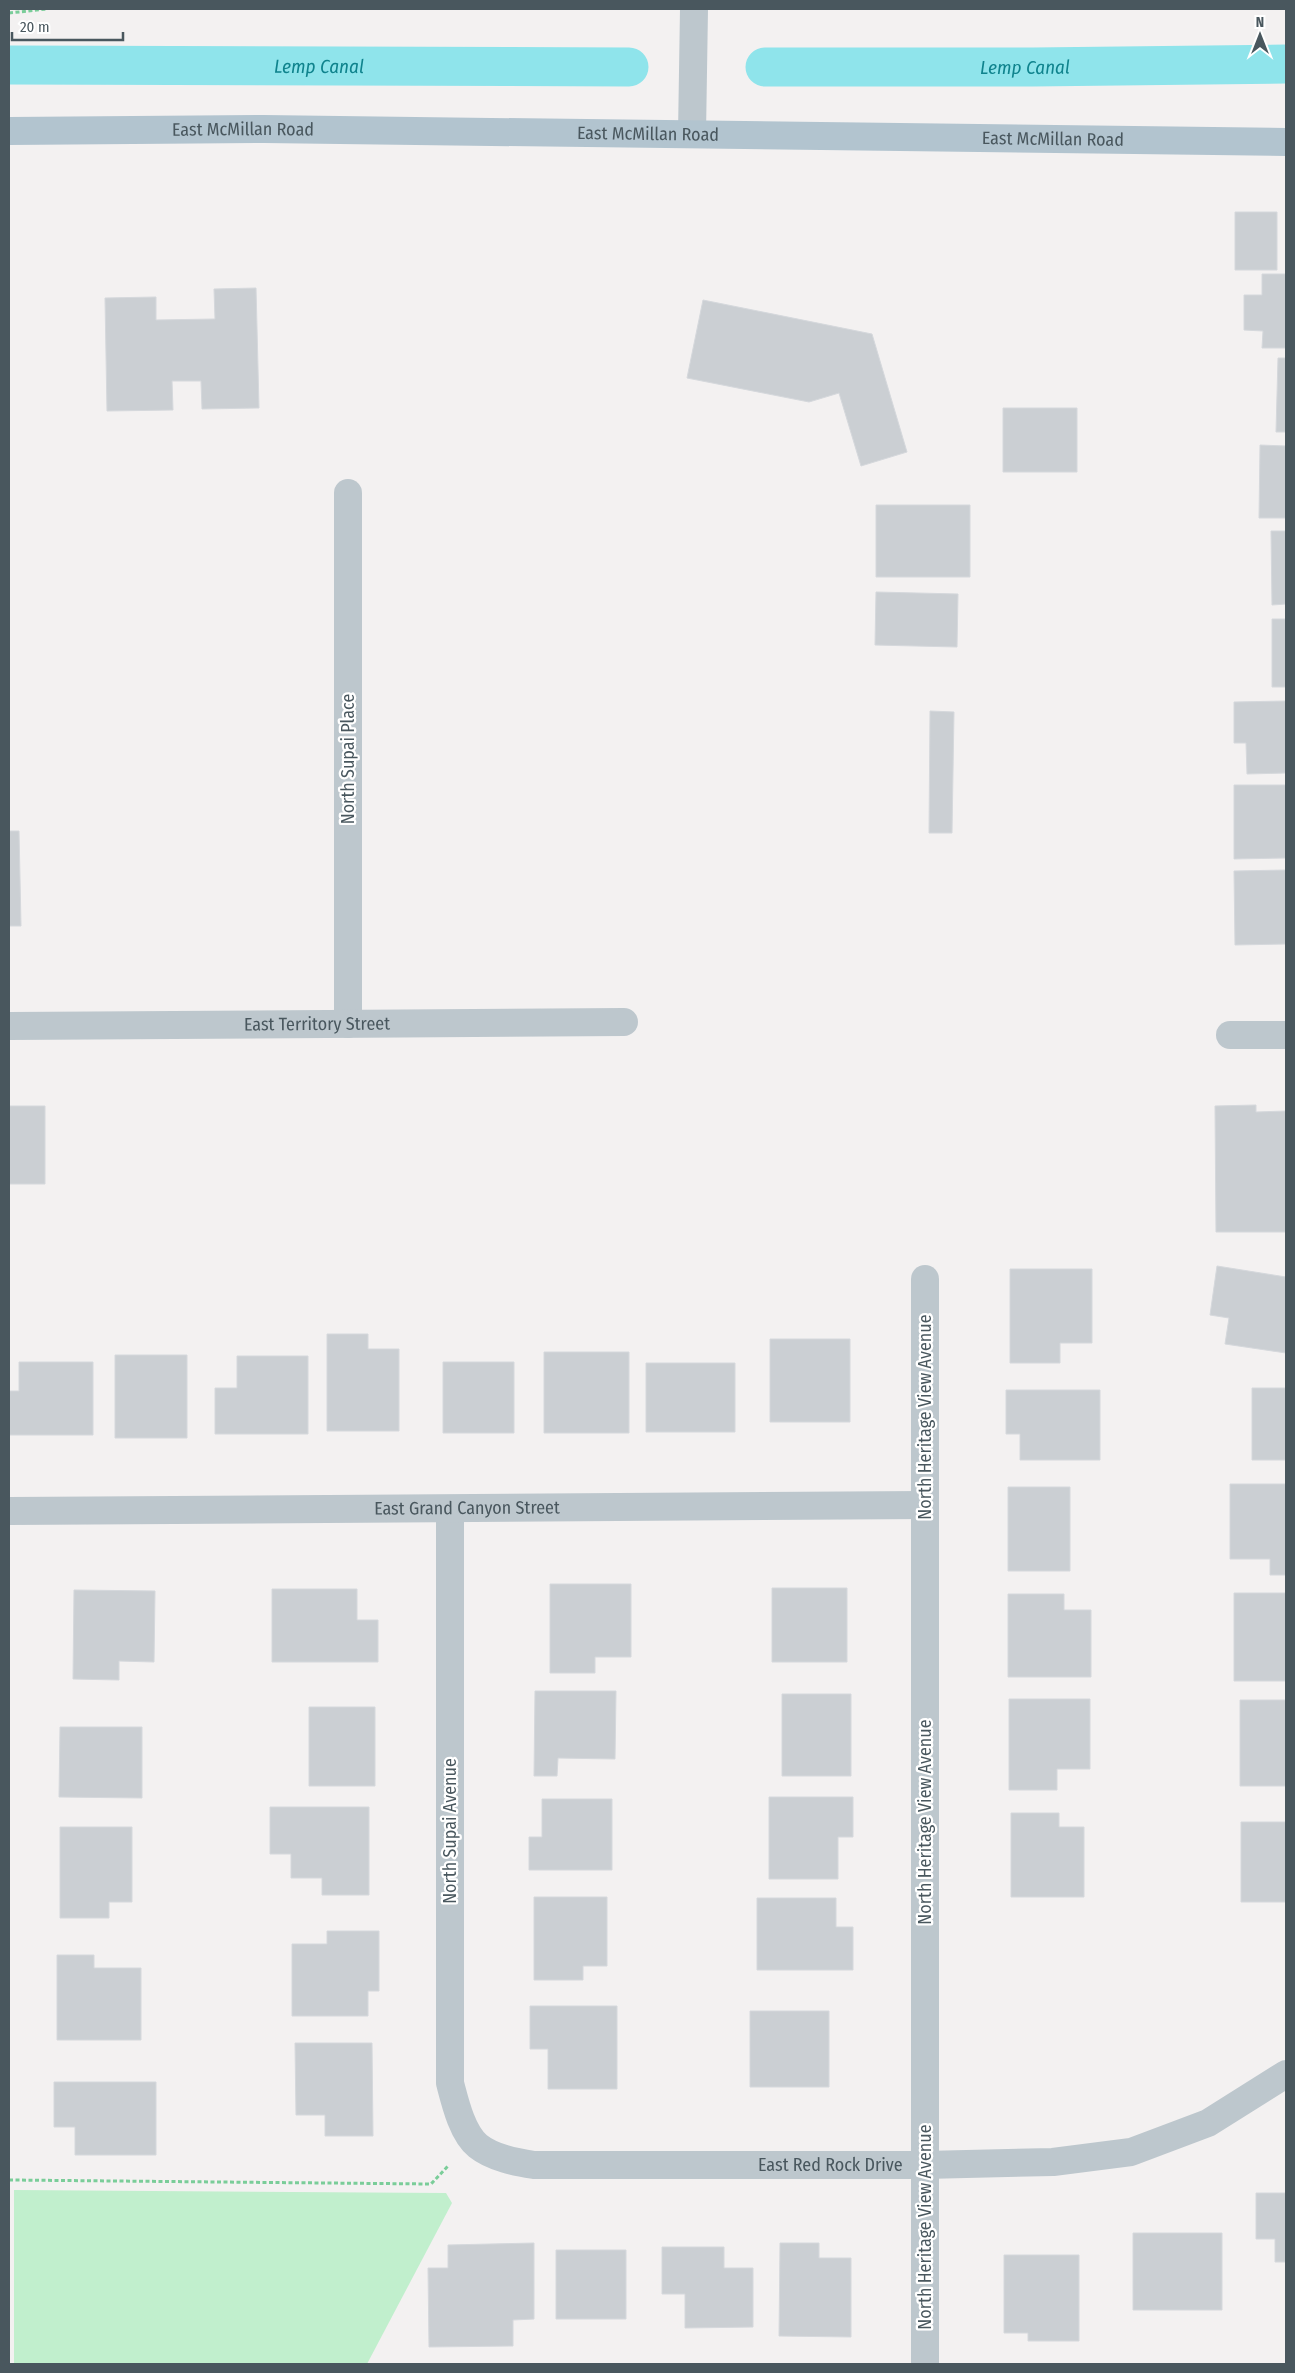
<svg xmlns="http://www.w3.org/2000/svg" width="1295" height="2373" font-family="'Fira Sans Condensed',sans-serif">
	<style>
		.green { fill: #c1efcd }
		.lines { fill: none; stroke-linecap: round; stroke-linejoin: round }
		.canal { stroke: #8fe4eb; stroke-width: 39 }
		.building { fill: #cbcfd3; stroke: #d5d8dc }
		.path { stroke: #7acd99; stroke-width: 3; stroke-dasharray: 4 2.5; stroke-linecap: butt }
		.minor { stroke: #bdc7cd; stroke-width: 28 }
		.major { stroke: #b2c4cf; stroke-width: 28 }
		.labels { text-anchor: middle; stroke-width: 4.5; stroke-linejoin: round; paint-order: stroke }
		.street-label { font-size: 18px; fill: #49575e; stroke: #fff }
		.water-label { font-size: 19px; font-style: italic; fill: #0f838d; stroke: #fff }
	</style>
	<rect width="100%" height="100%" fill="#f3f1f1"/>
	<!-- green -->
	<path class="green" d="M14 2190 446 2193 452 2203 367 2364H14Z"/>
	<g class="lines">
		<!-- canal -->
		<g class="canal">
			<path id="s1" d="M9 65 629 67"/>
			<path id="s2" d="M765 67H1033L1286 64"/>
		</g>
	</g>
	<!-- building -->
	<path class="building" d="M1235 212H1277V270H1235Z
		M1262 274H1286V348H1262L1263 331 1244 330V295H1262Z
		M256 288 259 408 202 409 201 381H172L173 410 107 411 105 298 156 297V320L215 319 214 289Z
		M703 300 872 334 907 452 861 466 839 393 809 402 687 378Z
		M1278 358H1286V432H1276Z
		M1003 408H1077V472H1003Z
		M1260 445 1286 446V518H1259Z
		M876 505H970V577H876Z
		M1271 531H1286V604L1272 605Z
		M876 592 958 594 957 647 875 645Z
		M1272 619H1286V687H1272Z
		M1286 701V773L1247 774 1246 743H1234V702Z
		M930 711 954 712 952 833H929Z
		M1234 785H1286V858L1234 859Z
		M9 831H19L21 926H9Z
		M1286 870V944L1235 945 1234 871Z
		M1256 1105V1112L1286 1111V1232H1216L1215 1106Z
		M9 1106H45V1184H9Z
		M1217 1266 1286 1277V1353L1225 1344 1229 1318 1210 1315Z
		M1010 1269H1092V1343H1060V1363H1010Z
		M327 1334H368V1349H399V1431H327Z
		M770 1339H850V1422H770Z
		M544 1352H629V1433H544Z
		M115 1355H187V1438H115Z
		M237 1356H308V1434H215V1388H237Z
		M19 1362H93V1435H9V1391H19Z
		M443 1362H514V1433H443Z
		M646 1363H735V1432H646Z
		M1252 1388H1286V1460H1252Z
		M1006 1390H1100V1460H1020V1434H1006Z
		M1230 1484H1286V1575H1270V1559H1230Z
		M1008 1487H1070V1571H1008Z
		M550 1584H631V1657H595V1673H550Z
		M772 1588H847V1662H772Z
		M272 1589H357V1620H378V1662H272Z
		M74 1590 155 1591 154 1662 119 1661V1680L73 1679Z
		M1234 1593H1286V1681H1234Z
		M1008 1594H1064V1610H1091V1677H1008Z
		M535 1691H616L615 1759 558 1758 557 1776H534Z
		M782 1694H851V1776H782Z
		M1009 1699H1090V1769H1057V1790H1009Z
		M1240 1700H1286V1786H1240Z
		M309 1707H375V1786H309Z
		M60 1727H142V1798L59 1797Z
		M769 1797H853V1837H838V1879H769Z
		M542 1799H612V1870H529V1837H542Z
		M270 1807H369V1895H322V1878H291V1854H270Z
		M1011 1813H1059V1827H1084V1897H1011Z
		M1241 1822H1286V1902H1241Z
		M60 1827H132V1902H109V1918H60Z
		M534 1897H607V1966H583V1980H534Z
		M757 1898H836V1927H853V1970H757Z
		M327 1931H379V1991H368V2016H292V1944H327Z
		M57 1955H94V1968H141V2040H57Z
		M530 2006H617V2089H548V2049H530Z
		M750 2011H829V2087H750Z
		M295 2043H372L373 2136H325V2115H296Z
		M54 2082H156V2155H75V2127H54Z
		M1256 2193H1286V2262H1275V2239H1256Z
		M1133 2233H1222V2310H1133Z
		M534 2243V2319L513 2320V2346L429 2347 428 2268H448V2245Z
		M780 2243H819V2258H851V2337L779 2336Z
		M662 2247H724V2268H753V2327L685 2328V2294H662Z
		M556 2250H626V2319H556Z
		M1004 2255H1079V2341H1028V2333H1004Z"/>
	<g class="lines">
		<!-- path -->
		<path class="path" d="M9 13 47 9
			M9 2180 431 2184 449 2165"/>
		<!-- minor -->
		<g class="minor">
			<path d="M692 134 694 9"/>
			<path d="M348 493V1024"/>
			<path id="s3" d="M9 1026 624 1022"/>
			<path d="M1230 1035H1286"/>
			<path id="s4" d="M450 1509V2083C455 2102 462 2133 478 2146 493 2158 516 2162 534 2165H925L1053 2162 1131 2152 1208 2123 1286 2074"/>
			<path id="s5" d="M9 1511 925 1505"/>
			<path d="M925 2364V1279"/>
		</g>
		<!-- major -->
		<path class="major" id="s6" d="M9 131 264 129 1286 142"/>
	</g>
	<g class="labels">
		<!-- street labels -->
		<g class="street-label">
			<text dy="6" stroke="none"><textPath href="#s6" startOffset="234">East McMillan Road</textPath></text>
			<text dy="6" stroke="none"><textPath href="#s6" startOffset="639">East McMillan Road</textPath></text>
			<text dy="6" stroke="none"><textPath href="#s6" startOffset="1044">East McMillan Road</textPath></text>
			<text transform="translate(348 759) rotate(-90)" y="6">North Supai Place</text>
			<text dy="6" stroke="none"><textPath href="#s3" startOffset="308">East Territory Street</textPath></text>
			<text transform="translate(925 1417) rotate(-90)" y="6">North Heritage View Avenue</text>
			<text dy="6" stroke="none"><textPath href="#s5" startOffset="458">East Grand Canyon Street</textPath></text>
			<text transform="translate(925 1822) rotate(-90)" y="6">North Heritage View Avenue</text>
			<text transform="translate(450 1831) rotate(-90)" y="6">North Supai Avenue</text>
			<text dy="6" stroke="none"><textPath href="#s4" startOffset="1000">East Red Rock Drive</textPath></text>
			<text transform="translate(925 2227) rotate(-90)" y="6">North Heritage View Avenue</text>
		</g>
		<!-- water labels -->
		<g class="water-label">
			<text dy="7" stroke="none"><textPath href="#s2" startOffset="260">Lemp Canal</textPath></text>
			<text dy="7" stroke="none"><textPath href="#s1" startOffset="310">Lemp Canal</textPath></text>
		</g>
	</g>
	<!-- border -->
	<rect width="1295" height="2373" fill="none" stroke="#49575e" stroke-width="20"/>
	<!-- north arrow -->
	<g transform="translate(1260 35)" stroke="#ffffff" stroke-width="4" paint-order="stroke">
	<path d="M0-4L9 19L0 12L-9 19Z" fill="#49575e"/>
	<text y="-8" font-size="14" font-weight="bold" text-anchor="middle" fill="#49575e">N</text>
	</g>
	<!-- scale -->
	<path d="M12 32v8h111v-8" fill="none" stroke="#49575e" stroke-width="2.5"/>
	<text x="20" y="32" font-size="15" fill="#49575e" stroke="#ffffff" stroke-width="4" paint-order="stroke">20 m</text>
</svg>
